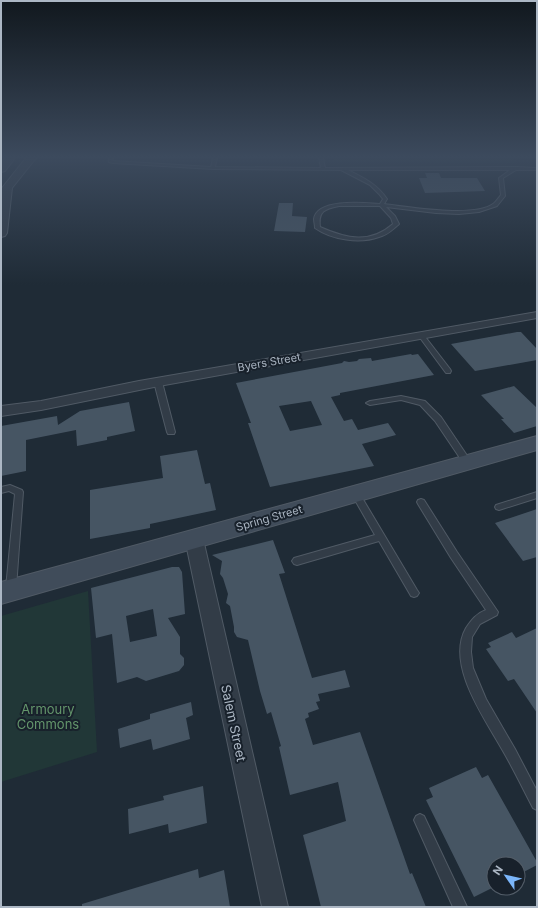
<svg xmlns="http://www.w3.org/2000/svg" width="538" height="908" font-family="Inter,sans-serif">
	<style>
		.green { fill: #213737 }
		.building { fill: #465563; fill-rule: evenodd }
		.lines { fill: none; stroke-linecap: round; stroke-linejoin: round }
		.service-casing { stroke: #505a65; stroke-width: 2 }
		.minor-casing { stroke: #505a65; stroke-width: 2 }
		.tertiary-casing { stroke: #505a65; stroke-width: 2 }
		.secondary-casing { stroke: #505a65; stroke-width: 2 }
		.service { fill: #323c47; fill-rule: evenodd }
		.minor { fill: #323c47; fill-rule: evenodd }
		.tertiary { fill: #323c47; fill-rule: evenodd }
		.secondary { fill: #404c5a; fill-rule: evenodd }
		.labels { text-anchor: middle; stroke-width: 4; stroke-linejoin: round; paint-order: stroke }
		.street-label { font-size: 11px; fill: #acb7c4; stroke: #18212b }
		.near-park-label { font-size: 13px; fill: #63956b; stroke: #18212b }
		.near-street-label { font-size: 13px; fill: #acb7c4; stroke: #18212b }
	</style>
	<rect width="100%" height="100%" fill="#1f2b36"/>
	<!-- green -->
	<path class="green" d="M334 158H512L516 163 335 162Z
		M88 591 97 752 1 782V616Z"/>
	<!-- building -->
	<path class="building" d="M425 173H439L441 178H477L485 191 425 193 419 178H427Z
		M279 203H293L292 216 307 217 305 232 274 231Z
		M517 332H521L537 349V360L475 371 451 344Z
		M411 354 412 355 418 354 434 375 340 393V395L331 397 344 421 352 419 358 430 388 423 396 435 362 444 374 466 270 487 248 423H251L236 383 342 363 344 361 349 362 357 361 359 359 371 358 372 361ZM311 401 322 425 290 431 279 406Z
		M514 386 537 408V426L514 433 501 419H504L481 395Z
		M129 402 135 431 107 437V440L77 446 76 430 26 440V471L1 476V426L57 416 58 425 80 411Z
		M197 450 205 484 210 483 216 510 150 524V528L90 539V490L163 478 160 456Z
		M537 509V557L523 561 495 523Z
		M273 540 285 573 279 574 312 678 345 670 350 687 318 694 320 701 316 702 319 709 308 713 309 717 305 719 313 745 360 732 410 874 412 873 426 907H321L303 835 346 821 338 782 290 795 279 747 281 746 271 712 267 714 260 691 248 640 237 637 234 632V627L230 606 226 603 228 594 223 578 220 574 222 561 212 555Z
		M172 567H179L182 572 185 614 168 618 180 637V654L184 658V665L179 671 146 681 137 677 117 683 112 634 96 638 91 588ZM153 609 157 636 130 642 126 616Z
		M537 628V713L514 679 508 681 486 649 491 647 488 643 512 632 516 638Z
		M191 702 193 715 186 718 190 739 153 750 151 739 120 748 118 729 150 719V714Z
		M476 767 482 778 488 775 537 862V865L518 875V864H494V887L474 897 426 800 433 797 429 788Z
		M203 786 207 823 169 833 168 824 129 834 128 809 164 800 163 796Z
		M198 869 199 878 224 870 230 907H82V904Z"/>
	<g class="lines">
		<defs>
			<path id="service" d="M109 158H113L112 160 113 161 211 167 213 158H217L215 167 321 168 319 158H323L325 168 517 167 537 168V170H516L503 178 505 196 497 206 479 212 459 214 436 213 386 207 395 216 399 224 398 225C392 230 387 235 379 237 360 244 332 240 315 228 315 225 314 221 314 219 317 198 365 203 380 204L383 199 379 194 370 185 341 170 213 169 113 163 109 162ZM348 170H510L499 178 501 195C499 197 496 202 493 204 474 218 408 207 384 204L387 199C377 184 364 178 348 170ZM339 206H380L391 218 393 224C370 244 347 239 320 227 318 211 325 209 339 206Z
				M421 333 423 334 450 369 451 371 450 373H446L418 335Z
				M155 380H158L162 382 175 432 174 434H168L167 432 154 382Z
				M401 396 425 401 441 417 470 460 471 462 470 464H464L435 421 420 405 401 400 370 405 366 403 370 401Z
				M10 485 22 490 23 492 16 588 14 591 11 592 8 591 6 588 15 494 9 491 1 493V487Z
				M355 490 358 491 417 590 419 593 417 596 414 597 411 596 379 541 297 565 294 564 292 561 294 558 375 535 351 493 352 491Z
				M537 492V498L499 510 496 509 495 507 496 505Z
				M421 499 424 500 457 552 498 612 497 615 480 624 472 637 471 652 473 668 486 699 515 749 537 791V810L533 808C523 789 514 770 503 751 486 720 445 665 466 628 472 619 476 614 486 610L451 558 418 504 417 502 418 500Z
				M420 814 424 816 467 907H453L414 820 416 816Z"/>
			<path id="minor" d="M537 312V318L159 386 41 410 1 416V406L41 401 139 381Z
				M194 532 200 534 203 539 288 907H262L185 539 188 534Z"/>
			<path id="tertiary" d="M5 158H15L5 171 1 172V162Z
				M26 158H36L12 188 7 233 5 236 1 237 2 188Z"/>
			<path id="secondary" d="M537 436V450L1 604V582Z"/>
		</defs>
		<!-- service casing -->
		<use href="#service" class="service-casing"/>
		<!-- minor casing -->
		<use href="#minor" class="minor-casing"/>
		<!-- tertiary casing -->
		<use href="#tertiary" class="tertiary-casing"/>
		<!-- secondary casing -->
		<use href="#secondary" class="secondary-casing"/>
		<!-- service -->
		<use href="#service" class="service"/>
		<!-- minor -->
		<use href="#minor" class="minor"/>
		<!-- tertiary -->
		<use href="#tertiary" class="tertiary"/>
		<!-- secondary -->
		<use href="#secondary" class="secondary"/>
	</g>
	<!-- sky -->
	<linearGradient id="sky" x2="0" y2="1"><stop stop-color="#11181e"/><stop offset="0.55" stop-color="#3c4a5d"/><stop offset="1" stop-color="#3c4a5d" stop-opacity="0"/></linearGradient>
	<rect width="538" height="285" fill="url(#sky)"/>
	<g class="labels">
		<!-- street labels -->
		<g class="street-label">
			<text transform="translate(269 362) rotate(-10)" y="4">Byers Street</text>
			<text transform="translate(269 518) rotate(-16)" y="4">Spring Street</text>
		</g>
		<!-- near-park labels -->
		<g class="near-park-label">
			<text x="48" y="714">Armoury<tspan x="48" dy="15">Commons</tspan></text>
		</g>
		<!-- near-street labels -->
		<g class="near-street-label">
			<text transform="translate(234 723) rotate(78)" y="5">Salem Street</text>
		</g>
	</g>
	<!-- border -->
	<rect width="538" height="908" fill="none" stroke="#acb7c4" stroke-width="4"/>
	<!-- north arrow -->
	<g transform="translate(506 876) rotate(304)"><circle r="19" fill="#18212b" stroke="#535d68"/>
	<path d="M0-3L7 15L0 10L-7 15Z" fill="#7bb6fa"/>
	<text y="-6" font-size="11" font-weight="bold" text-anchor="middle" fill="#acb7c4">N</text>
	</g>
</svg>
